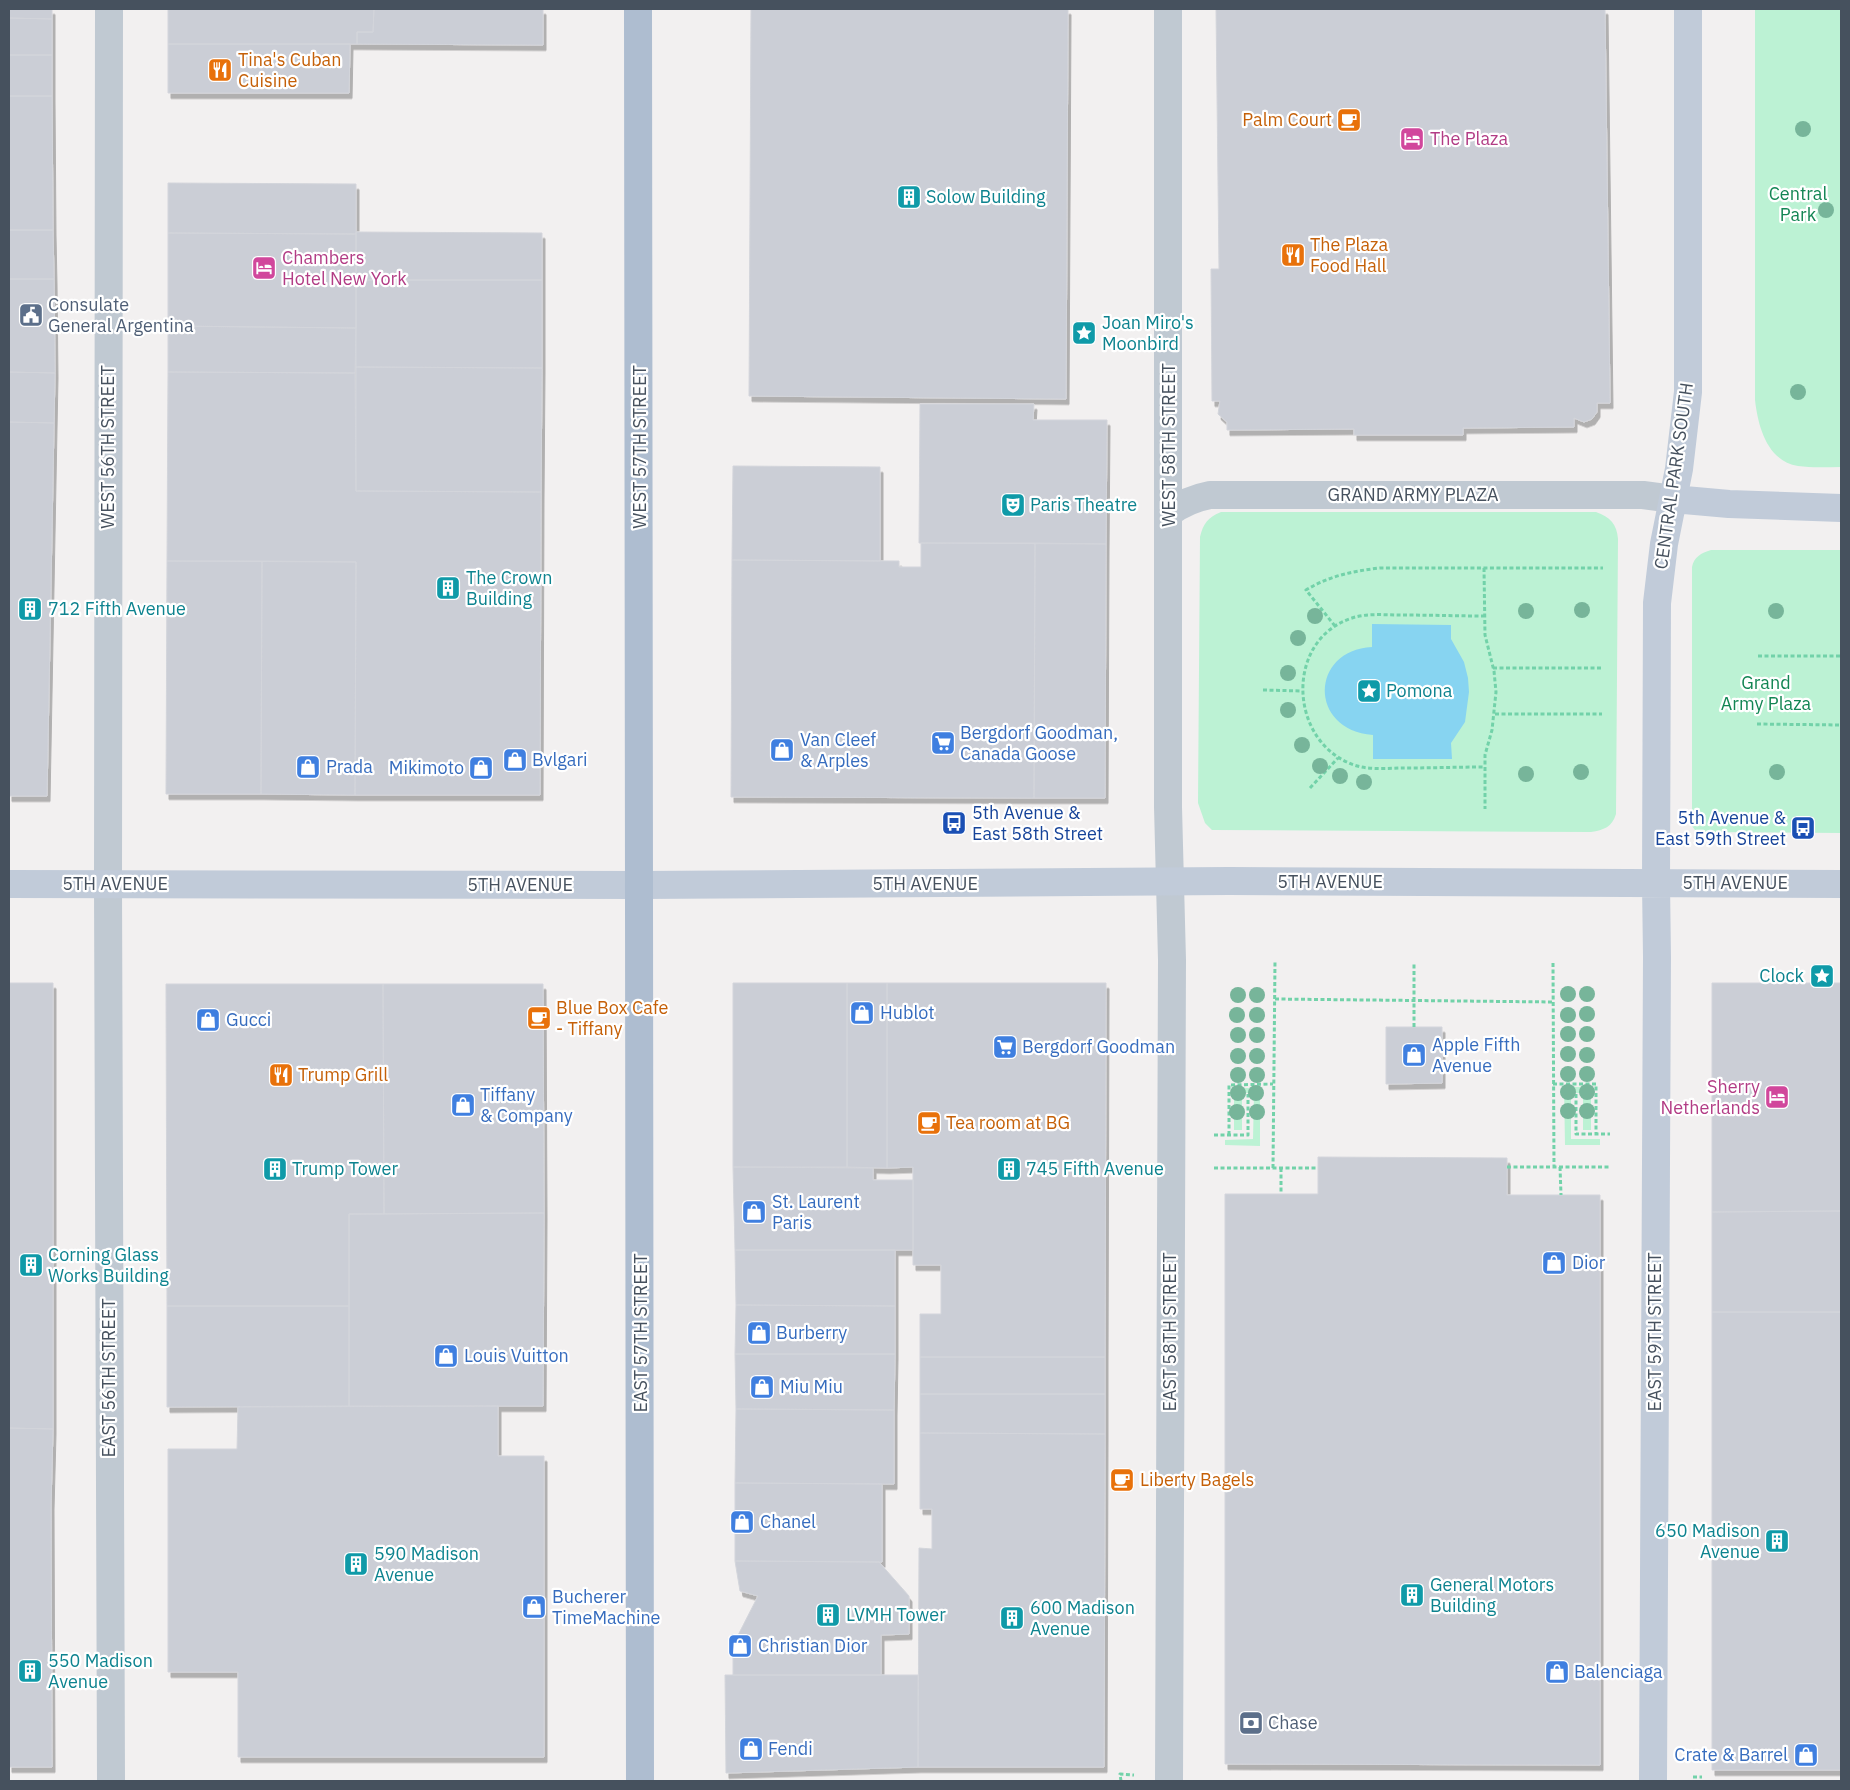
<svg xmlns="http://www.w3.org/2000/svg" width="1850" height="1790" font-family="'IBM Plex Sans',sans-serif">
	<style>
		.green { fill: #bcf2d4 }
		.water { fill: #87d4f1 }
		.building { fill: #cbced6; stroke: #d3d5db; filter: url(#shadow) }
		.lines { fill: none; stroke-linecap: round; stroke-linejoin: round }
		.path { stroke: #72d2a9; stroke-width: 3; stroke-dasharray: 4 2.5; stroke-linecap: butt }
		.street { stroke: #c0c9d2; stroke-width: 28 }
		.secondary { stroke: #c1cbd9; stroke-width: 28 }
		.primary { stroke: #aebdd0; stroke-width: 28 }
		.tree { fill: #77b59a }
		.labels { text-anchor: middle; stroke-width: 4.5; stroke-linejoin: round; paint-order: stroke }
		.food-label { font-size: 18px; fill: #c56008; stroke: #fff; text-anchor: start }
		.hotel-label { font-size: 18px; fill: #b23c85; stroke: #fff; text-anchor: start }
		.park-label { font-size: 18px; fill: #128553; stroke: #fff }
		.culture-label { font-size: 18px; fill: #0d838f; stroke: #fff; text-anchor: start }
		.service-label { font-size: 18px; fill: #4e5e75; stroke: #fff; text-anchor: start }
		.street-label { font-size: 18px; fill: #46515e; stroke: #fff }
		.shop-label { font-size: 18px; fill: #366cbe; stroke: #fff; text-anchor: start }
		.transit-label { font-size: 18px; fill: #164399; stroke: #fff; text-anchor: start }
	</style>
	<defs>
		<filter id="shadow"><feDropShadow dx="3" dy="5.5" stdDeviation="0" flood-color="#0004"/></filter>
	</defs>
	<rect width="100%" height="100%" fill="#f2f0f0"/>
	<!-- green -->
	<path class="green" d="M1755 9H1841V467C1827 467 1812 468 1798 466 1767 461 1758 426 1755 400Z
		M1221 512H1596C1610 517 1617 524 1618 539L1616 814C1612 827 1604 830 1591 832L1212 830 1205 823 1198 803 1200 537C1203 524 1208 517 1221 512Z
		M1711 550H1841V833L1701 832 1695 830 1692 826V567C1694 557 1701 553 1711 550Z
		M1564 1087H1591V1130H1583V1093H1571V1139H1600V1145H1565Z
		M1234 1088H1260V1146L1225 1145V1140L1253 1139 1254 1093H1242V1130H1234Z"/>
	<!-- water -->
	<path class="water" d="M1372 624 1451 625V639L1464 662 1468 678 1469 692 1465 722 1451 743 1452 759H1373V735C1308 730 1310 650 1372 647Z"/>
	<!-- building -->
	<path class="building" d="M9 9H52V19L9 18Z
		M168 9H374L373 32H357V44H168Z
		M374 9H543V45L357 44V32H373Z
		M751 9H1068L1066 399 749 396Z
		M1216 9H1605L1610 403H1597V412L1592 419 1584 422 1574 418V427L1463 428V435H1354V429L1227 430V422L1218 414 1220 401H1212L1211 269H1219Z
		M9 18 52 19V55H9Z
		M168 44H350L349 93H168Z
		M9 55H52V96H9Z
		M9 96H52L53 230H9Z
		M168 183 356 184V234L168 233Z
		M9 230H53L54 279H9Z
		M356 232 542 233V280H356Z
		M168 233 356 234V328L168 326Z
		M9 279H54L55 373 9 372Z
		M356 280H542V368L356 367Z
		M168 326 356 328 355 373 168 372Z
		M356 367 542 368 541 492 356 491Z
		M9 372 55 373 54 423 9 422Z
		M168 372 355 373 356 491 541 492 540 795H355L356 562 167 561Z
		M920 404H1034L1033 420H1107L1106 544 919 543Z
		M9 422 54 423 47 796H9Z
		M733 466 880 467V561L732 560Z
		M921 543H1035L1034 798 731 797 732 560 899 561V567H921Z
		M1035 543 1106 544 1105 798H1034Z
		M167 561H262L261 794H166Z
		M262 561 356 562 355 795 261 794Z
		M9 983H53V1429L9 1428Z
		M733 983H847V1167H733Z
		M847 983H887V1168L847 1167Z
		M887 983H1106L1105 1357H920V1314H941V1265H913V1167L887 1168Z
		M1712 983H1841V1211L1712 1212Z
		M166 984H383L384 1214H349V1306H167Z
		M383 984H543L544 1213 384 1214Z
		M1386 1027H1442V1083L1386 1084Z
		M1318 1157 1507 1158V1195H1600V1765L1225 1764V1194H1318Z
		M733 1167 873 1168V1180H913V1250H735Z
		M1837 1211H1841V1312H1712V1212Z
		M544 1213 543 1406H349V1214Z
		M735 1250H895V1306L736 1305Z
		M736 1305 895 1306V1354H735Z
		M167 1306H349V1406L167 1407Z
		M1712 1312H1841V1770H1712Z
		M735 1354H895L894 1410 736 1409Z
		M920 1357H1105V1394H920Z
		M920 1394H1105V1434L920 1433Z
		M498 1406V1456H544V1757H238V1672H168V1449H237L238 1407Z
		M736 1409 894 1410V1484L735 1483Z
		M9 1428 53 1429 51 1504 52 1767H9Z
		M920 1433 1105 1434 1104 1767H918L919 1548 932 1549V1509H920Z
		M735 1483 882 1484V1562L735 1561Z
		M735 1561 879 1562 909 1596V1634L881 1635V1675H733V1645L758 1596 740 1591Z
		M725 1675H918V1767L726 1773Z"/>
	<g class="lines">
		<!-- path -->
		<path class="path" d="M1484 568 1485 635 1494 671 1496 692 1492 730 1485 755V809
			M1485 616C1457 616 1429 615 1401 615 1385 615 1367 613 1352 618 1286 639 1288 737 1349 763 1366 771 1387 768 1405 768 1432 768 1458 767 1485 767
			M1335 626 1306 590C1329 576 1353 571 1380 568H1603
			M1758 656H1841
			M1493 668H1603
			M1263 690 1302 691
			M1495 714H1602
			M1757 724 1841 725
			M1310 788 1338 758
			M1553 963 1554 1167
			M1275 999 1554 1002
			M1414 1027V962
			M1553 1084H1596V1134
			M1576 1094V1134H1610
			M1214 1135H1248V1094
			M1229 1135V1085L1273 1084
			M1507 1167H1610
			M1560 1167 1561 1195
			M1214 1168H1318
			M1273 1168 1275 961
			M1281 1168V1193
			M1693 1777H1702
			M1121 1781 1120 1774 1134 1775"/>
		<!-- street -->
		<path class="street" d="M109 9 108 885 111 1781
			M1168 9V807L1172 960 1169 1781
			M1169 513C1182 503 1194 498 1210 495H1643L1673 499"/>
		<!-- secondary -->
		<path class="secondary" d="M1673 499 1729 504 1841 508
			M9 884 640 885 1229 881 1841 884
			M1653 1781 1657 957 1656 883 1657 603 1664 544 1679 469 1688 392V9"/>
		<!-- primary -->
		<path class="primary" d="M638 9 640 1781"/>
	</g>
	<!-- trees -->
	<g class="tree">
		<circle cx="1803" cy="129" r="8"/>
		<circle cx="1826" cy="210" r="8"/>
		<circle cx="1798" cy="392" r="8"/>
		<circle cx="1582" cy="610" r="8"/>
		<circle cx="1526" cy="611" r="8"/>
		<circle cx="1776" cy="611" r="8"/>
		<circle cx="1315" cy="616" r="8"/>
		<circle cx="1298" cy="638" r="8"/>
		<circle cx="1288" cy="673" r="8"/>
		<circle cx="1288" cy="710" r="8"/>
		<circle cx="1302" cy="745" r="8"/>
		<circle cx="1320" cy="766" r="8"/>
		<circle cx="1581" cy="772" r="8"/>
		<circle cx="1777" cy="772" r="8"/>
		<circle cx="1526" cy="774" r="8"/>
		<circle cx="1340" cy="776" r="8"/>
		<circle cx="1364" cy="782" r="8"/>
		<circle cx="1568" cy="994" r="8"/>
		<circle cx="1587" cy="994" r="8"/>
		<circle cx="1238" cy="995" r="8"/>
		<circle cx="1257" cy="995" r="8"/>
		<circle cx="1587" cy="1014" r="8"/>
		<circle cx="1237" cy="1015" r="8"/>
		<circle cx="1257" cy="1015" r="8"/>
		<circle cx="1568" cy="1015" r="8"/>
		<circle cx="1568" cy="1034" r="8"/>
		<circle cx="1587" cy="1034" r="8"/>
		<circle cx="1238" cy="1035" r="8"/>
		<circle cx="1257" cy="1035" r="8"/>
		<circle cx="1568" cy="1054" r="8"/>
		<circle cx="1587" cy="1055" r="8"/>
		<circle cx="1238" cy="1056" r="8"/>
		<circle cx="1257" cy="1056" r="8"/>
		<circle cx="1568" cy="1074" r="8"/>
		<circle cx="1587" cy="1074" r="8"/>
		<circle cx="1238" cy="1075" r="8"/>
		<circle cx="1257" cy="1075" r="8"/>
		<circle cx="1568" cy="1092" r="8"/>
		<circle cx="1587" cy="1092" r="8"/>
		<circle cx="1238" cy="1093" r="8"/>
		<circle cx="1256" cy="1093" r="8"/>
		<circle cx="1568" cy="1111" r="8"/>
		<circle cx="1587" cy="1111" r="8"/>
		<circle cx="1237" cy="1112" r="8"/>
		<circle cx="1257" cy="1112" r="8"/>
	</g>
	<!-- icons -->
	<defs>
		<symbol id="restaurant-square" viewBox="-11 -11 22 22"><rect x="-9" y="-9" width="18" height="18" rx="4" fill="#e8710a" stroke="#fff"/><path d="M-5-6h1v4h1v-4h1v4h1v-4h1v5L-1.5 .5V6h-2V.5L-5-1ZM5-6V6H3V1.5H1.5Q1.5-4 5-6Z" fill="#fff"/></symbol>
		<symbol id="cafe-square" viewBox="-11 -11 22 22"><rect x="-9" y="-9" width="18" height="18" rx="4" fill="#e8710a" stroke="#fff"/><path d="M-5.5-4.5H6V0H3Q3 3.5 0 3.5H-2.5Q-5.5 3.5-5.5 0ZM3-3.2v2h1.7v-2ZM-6 4.5H4V6H-6Z" fill="#fff"/></symbol>
		<symbol id="hotel-square" viewBox="-11 -11 22 22"><rect x="-9" y="-9" width="18" height="18" rx="4" fill="#d1479c" stroke="#fff"/><path d="M-6-4.5h1.5V1H6V5H4.5V3h-9V5H-6ZM-4 0a1.8 1.8 0 1 1 3.6 0ZM.5 0V-2.5h3Q6-2.5 6 0Z" fill="#fff"/></symbol>
		<symbol id="building-square" viewBox="-11 -11 22 22"><rect x="-9" y="-9" width="18" height="18" rx="4" fill="#0f9aa8" stroke="#fff"/><path d="M-4-6H4V6H1V3H-1V6H-4ZM-2.5-4.3h1.7v1.8h-1.7ZM.8-4.3h1.7v1.8H.8ZM-2.5-1h1.7V.8h-1.7ZM.8-1h1.7V.8H.8Z" fill="#fff"/></symbol>
		<symbol id="civic-square" viewBox="-11 -11 22 22"><rect x="-9" y="-9" width="18" height="18" rx="4" fill="#5c6f8a" stroke="#fff"/><path d="M-.6-6.5H3V-4.5H.6V-3L4-1V1h2V6H-6V1h2V-1L-.6-3ZM-1.2 2.5V6h2.4V2.5Z" fill="#fff"/></symbol>
		<symbol id="sight-square" viewBox="-11 -11 22 22"><rect x="-9" y="-9" width="18" height="18" rx="4" fill="#0f9aa8" stroke="#fff"/><path d="M0-6L1.8-2.2L6-1.7L2.9 1.2L3.7 5.4L0 3.3L-3.7 5.4L-2.9 1.2L-6-1.7L-1.8-2.2Z" fill="#fff"/></symbol>
		<symbol id="theatre-square" viewBox="-11 -11 22 22"><rect x="-9" y="-9" width="18" height="18" rx="4" fill="#0f9aa8" stroke="#fff"/><path d="M-5-5.5Q0-4 5-5.5V0Q5 5 0 6Q-5 5-5 0ZM-3.3-2.5H-1v1.5H-3.3ZM1-2.5H3.3v1.5H1ZM-2.8 1Q0 5.5 2.8 1Z" fill="#fff"/></symbol>
		<symbol id="supermarket-square" viewBox="-11 -11 22 22"><rect x="-9" y="-9" width="18" height="18" rx="4" fill="#3f7fe0" stroke="#fff"/><path d="M-6-5.5h2.5l.6 2H6L4.5 2H-2.5L-4.4-4H-6ZM-1.5 3.2a1.3 1.3 0 1 0 .1 0ZM3 3.2a1.3 1.3 0 1 0 .1 0Z" fill="#fff"/></symbol>
		<symbol id="shop-square" viewBox="-11 -11 22 22"><rect x="-9" y="-9" width="18" height="18" rx="4" fill="#3f7fe0" stroke="#fff"/><path d="M-5-2.5h2.3a2.7 3.5 0 0 1 5.4 0H5L5.5 6h-11ZM-1.5-2.5h3a1.5 2.3 0 0 0-3 0Z" fill="#fff"/></symbol>
		<symbol id="bus-square" viewBox="-11 -11 22 22"><rect x="-9" y="-9" width="18" height="18" rx="4" fill="#1a4fb4" stroke="#fff"/><path d="M-5-6H5V4H4V6H2V4H-2V6H-4V4H-5ZM-3.5-4V0h7V-4ZM-3.5 1.2v1.5H-2V1.2ZM2 1.2v1.5H3.5V1.2Z" fill="#fff"/></symbol>
		<symbol id="bank-square" viewBox="-11 -11 22 22"><rect x="-9" y="-9" width="18" height="18" rx="4" fill="#5c6f8a" stroke="#fff"/><path d="M-6-4H6V4H-6ZM0-2.3a2.3 2.3 0 1 0 0 4.6a2.3 2.3 0 1 0 0-4.6Z" fill="#fff"/></symbol>
	</defs>
	<g fill-rule="evenodd">
		<use href="#restaurant-square" x="206" y="56" width="28" height="28"/>
		<use href="#cafe-square" x="1335" y="106" width="28" height="28"/>
		<use href="#hotel-square" x="1398" y="125" width="28" height="28"/>
		<use href="#building-square" x="895" y="183" width="28" height="28"/>
		<use href="#restaurant-square" x="1279" y="241" width="28" height="28"/>
		<use href="#hotel-square" x="250" y="254" width="28" height="28"/>
		<use href="#civic-square" x="17" y="301" width="28" height="28"/>
		<use href="#sight-square" x="1070" y="319" width="28" height="28"/>
		<use href="#theatre-square" x="999" y="491" width="28" height="28"/>
		<use href="#building-square" x="434" y="574" width="28" height="28"/>
		<use href="#building-square" x="16" y="595" width="28" height="28"/>
		<use href="#sight-square" x="1355" y="677" width="28" height="28"/>
		<use href="#supermarket-square" x="929" y="729" width="28" height="28"/>
		<use href="#shop-square" x="768" y="736" width="28" height="28"/>
		<use href="#shop-square" x="501" y="746" width="28" height="28"/>
		<use href="#shop-square" x="294" y="753" width="28" height="28"/>
		<use href="#shop-square" x="467" y="754" width="28" height="28"/>
		<use href="#bus-square" x="940" y="809" width="28" height="28"/>
		<use href="#bus-square" x="1789" y="814" width="28" height="28"/>
		<use href="#sight-square" x="1808" y="962" width="28" height="28"/>
		<use href="#shop-square" x="848" y="999" width="28" height="28"/>
		<use href="#cafe-square" x="525" y="1004" width="28" height="28"/>
		<use href="#shop-square" x="194" y="1006" width="28" height="28"/>
		<use href="#supermarket-square" x="991" y="1033" width="28" height="28"/>
		<use href="#shop-square" x="1400" y="1041" width="28" height="28"/>
		<use href="#restaurant-square" x="267" y="1061" width="28" height="28"/>
		<use href="#hotel-square" x="1763" y="1083" width="28" height="28"/>
		<use href="#shop-square" x="449" y="1091" width="28" height="28"/>
		<use href="#cafe-square" x="915" y="1109" width="28" height="28"/>
		<use href="#building-square" x="261" y="1155" width="28" height="28"/>
		<use href="#building-square" x="995" y="1155" width="28" height="28"/>
		<use href="#shop-square" x="740" y="1198" width="28" height="28"/>
		<use href="#shop-square" x="1540" y="1249" width="28" height="28"/>
		<use href="#building-square" x="17" y="1251" width="28" height="28"/>
		<use href="#shop-square" x="745" y="1319" width="28" height="28"/>
		<use href="#shop-square" x="432" y="1342" width="28" height="28"/>
		<use href="#shop-square" x="748" y="1373" width="28" height="28"/>
		<use href="#cafe-square" x="1108" y="1466" width="28" height="28"/>
		<use href="#shop-square" x="728" y="1508" width="28" height="28"/>
		<use href="#building-square" x="1763" y="1527" width="28" height="28"/>
		<use href="#building-square" x="342" y="1550" width="28" height="28"/>
		<use href="#building-square" x="1398" y="1581" width="28" height="28"/>
		<use href="#shop-square" x="520" y="1593" width="28" height="28"/>
		<use href="#building-square" x="814" y="1601" width="28" height="28"/>
		<use href="#building-square" x="998" y="1604" width="28" height="28"/>
		<use href="#shop-square" x="726" y="1632" width="28" height="28"/>
		<use href="#building-square" x="16" y="1657" width="28" height="28"/>
		<use href="#shop-square" x="1543" y="1658" width="28" height="28"/>
		<use href="#bank-square" x="1237" y="1709" width="28" height="28"/>
		<use href="#shop-square" x="737" y="1735" width="28" height="28"/>
		<use href="#shop-square" x="1792" y="1741" width="28" height="28"/>
	</g>
	<g class="labels">
		<!-- food labels -->
		<g class="food-label">
			<text x="238" y="66">Tina's Cuban<tspan x="238" dy="21">Cuisine</tspan></text>
			<text x="1332" y="126" text-anchor="end">Palm Court</text>
			<text x="1310" y="251">The Plaza<tspan x="1310" dy="21">Food Hall</tspan></text>
			<text x="556" y="1014">Blue Box Cafe<tspan x="556" dy="21">- Tiffany</tspan></text>
			<text x="298" y="1081">Trump Grill</text>
			<text x="946" y="1129">Tea room at BG</text>
			<text x="1140" y="1486">Liberty Bagels</text>
		</g>
		<!-- hotel labels -->
		<g class="hotel-label">
			<text x="1430" y="145">The Plaza</text>
			<text x="282" y="264">Chambers<tspan x="282" dy="21">Hotel New York</tspan></text>
			<text x="1760" y="1093" text-anchor="end">Sherry<tspan x="1760" dy="21">Netherlands</tspan></text>
		</g>
		<!-- park labels -->
		<g class="park-label">
			<text x="1798" y="200">Central<tspan x="1798" dy="21">Park</tspan></text>
			<text x="1766" y="689">Grand<tspan x="1766" dy="21">Army Plaza</tspan></text>
		</g>
		<!-- culture labels -->
		<g class="culture-label">
			<text x="926" y="203">Solow Building</text>
			<text x="1102" y="329">Joan Miro's<tspan x="1102" dy="21">Moonbird</tspan></text>
			<text x="1030" y="511">Paris Theatre</text>
			<text x="466" y="584">The Crown<tspan x="466" dy="21">Building</tspan></text>
			<text x="48" y="615">712 Fifth Avenue</text>
			<text x="1386" y="697">Pomona</text>
			<text x="1804" y="982" text-anchor="end">Clock</text>
			<text x="292" y="1175">Trump Tower</text>
			<text x="1026" y="1175">745 Fifth Avenue</text>
			<text x="48" y="1261">Corning Glass<tspan x="48" dy="21">Works Building</tspan></text>
			<text x="1760" y="1537" text-anchor="end">650 Madison<tspan x="1760" dy="21">Avenue</tspan></text>
			<text x="374" y="1560">590 Madison<tspan x="374" dy="21">Avenue</tspan></text>
			<text x="1430" y="1591">General Motors<tspan x="1430" dy="21">Building</tspan></text>
			<text x="1030" y="1614">600 Madison<tspan x="1030" dy="21">Avenue</tspan></text>
			<text x="846" y="1621">LVMH Tower</text>
			<text x="48" y="1667">550 Madison<tspan x="48" dy="21">Avenue</tspan></text>
		</g>
		<!-- service labels -->
		<g class="service-label">
			<text x="48" y="311">Consulate<tspan x="48" dy="21">General Argentina</tspan></text>
			<text x="1268" y="1729">Chase</text>
		</g>
		<!-- street labels -->
		<g class="street-label">
			<text transform="translate(1169 445) rotate(-90)" y="6">WEST 58TH STREET</text>
			<text transform="translate(108 447) rotate(-90)" y="6">WEST 56TH STREET</text>
			<text transform="translate(640 447) rotate(-90)" y="6">WEST 57TH STREET</text>
			<text transform="translate(1674 476) rotate(-82)" y="6">CENTRAL PARK SOUTH</text>
			<text x="1413" y="501">GRAND ARMY PLAZA</text>
			<text x="1330" y="888">5TH AVENUE</text>
			<text x="1735" y="889">5TH AVENUE</text>
			<text x="115" y="890">5TH AVENUE</text>
			<text x="925" y="890">5TH AVENUE</text>
			<text x="520" y="891">5TH AVENUE</text>
			<text transform="translate(1170 1332) rotate(-90)" y="6">EAST 58TH STREET</text>
			<text transform="translate(1655 1332) rotate(-90)" y="6">EAST 59TH STREET</text>
			<text transform="translate(641 1333) rotate(-90)" y="6">EAST 57TH STREET</text>
			<text transform="translate(109 1378) rotate(-90)" y="6">EAST 56TH STREET</text>
		</g>
		<!-- shop labels -->
		<g class="shop-label">
			<text x="960" y="739">Bergdorf Goodman,<tspan x="960" dy="21">Canada Goose</tspan></text>
			<text x="800" y="746">Van Cleef<tspan x="800" dy="21">&amp; Arples</tspan></text>
			<text x="532" y="766">Bvlgari</text>
			<text x="326" y="773">Prada</text>
			<text x="464" y="774" text-anchor="end">Mikimoto</text>
			<text x="880" y="1019">Hublot</text>
			<text x="226" y="1026">Gucci</text>
			<text x="1432" y="1051">Apple Fifth<tspan x="1432" dy="21">Avenue</tspan></text>
			<text x="1022" y="1053">Bergdorf Goodman</text>
			<text x="480" y="1101">Tiffany<tspan x="480" dy="21">&amp; Company</tspan></text>
			<text x="772" y="1208">St. Laurent<tspan x="772" dy="21">Paris</tspan></text>
			<text x="1572" y="1269">Dior</text>
			<text x="776" y="1339">Burberry</text>
			<text x="464" y="1362">Louis Vuitton</text>
			<text x="780" y="1393">Miu Miu</text>
			<text x="760" y="1528">Chanel</text>
			<text x="552" y="1603">Bucherer<tspan x="552" dy="21">TimeMachine</tspan></text>
			<text x="758" y="1652">Christian Dior</text>
			<text x="1574" y="1678">Balenciaga</text>
			<text x="768" y="1755">Fendi</text>
			<text x="1788" y="1761" text-anchor="end">Crate &amp; Barrel</text>
		</g>
		<!-- transit labels -->
		<g class="transit-label">
			<text x="972" y="819">5th Avenue &amp;<tspan x="972" dy="21">East 58th Street</tspan></text>
			<text x="1786" y="824" text-anchor="end">5th Avenue &amp;<tspan x="1786" dy="21">East 59th Street</tspan></text>
		</g>
	</g>
	<!-- border -->
	<rect width="1850" height="1790" fill="none" stroke="#46515e" stroke-width="20"/>
</svg>
